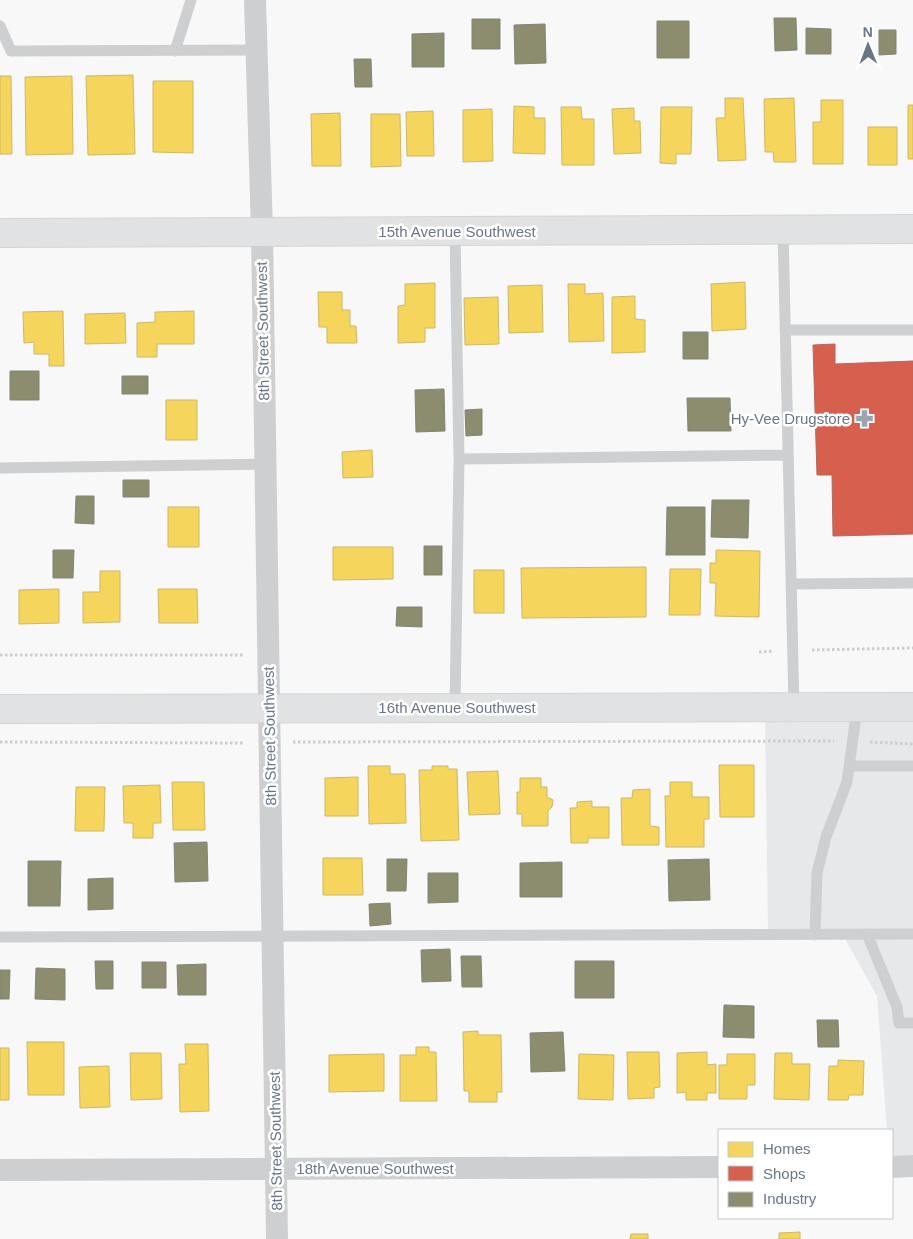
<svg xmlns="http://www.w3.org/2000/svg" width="913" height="1239" font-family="Helvetica,sans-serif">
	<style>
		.built { fill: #e7e8e9 }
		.homes { fill: #f6d55c; stroke: #ccb869 }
		.shops { fill: #d6604d; stroke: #b6675e }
		.industry { fill: #8c8c6e; stroke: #828575 }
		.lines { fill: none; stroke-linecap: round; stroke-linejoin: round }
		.secondary-casing { stroke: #d4d5d6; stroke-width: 30 }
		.path { stroke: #cccdce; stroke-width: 3; stroke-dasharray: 2.5 2.5; stroke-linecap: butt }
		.service { stroke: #cecfd1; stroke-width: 11 }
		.minor { stroke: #cecfd1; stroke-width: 22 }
		.secondary { stroke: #e1e2e3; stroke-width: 28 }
		.labels { text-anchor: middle; stroke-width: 5; stroke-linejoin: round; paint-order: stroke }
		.street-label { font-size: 15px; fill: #6a7686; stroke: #fff }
		.poi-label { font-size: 15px; fill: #6a7686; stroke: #fff; text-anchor: end }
	</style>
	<rect width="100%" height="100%" fill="#f8f8f8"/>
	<!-- built -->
	<path class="built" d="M765 707H913V1166L892 1167V1130H887L877 996 843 935 768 930Z"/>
	<!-- homes -->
	<path class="homes" d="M133 75 135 154 88 155 86 76Z
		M0 76H11L12 154H0Z
		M72 76 73 154 26 155 25 77Z
		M153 81H193V153L153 152Z
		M725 98H743L746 160 718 161 716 118H725Z
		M794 98 796 162H774L773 152H765L764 99Z
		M821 100H843V164H813V122H821Z
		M908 105H913V159H908Z
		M514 106 534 107V118H545V154L513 153Z
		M561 107H581L582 119H594V165H562Z
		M661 107H692L691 154H676V164L660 163Z
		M634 108V121H640L641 153 614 154 612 109Z
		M492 109 493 161 463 162V110Z
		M433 111 434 156H407L406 112Z
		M340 113 341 166H312L311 114Z
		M371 114H400L401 166 371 167Z
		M868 127H897V165H868Z
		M745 282 746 329 712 331 711 284Z
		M435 283V328H425V342L398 343V306L405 305V284Z
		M568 284H585V294L603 293 604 341 569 342Z
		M542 285 543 332 509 333 508 286Z
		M318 292H342V310H350V326H356L357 343H327V327H319Z
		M635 296V319L645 320V352L612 353V297Z
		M498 297 499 344 465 345 464 298Z
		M63 311 64 366H49V354H34V342L24 343 23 312Z
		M194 311V344H157V357H137V323L155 322V312Z
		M125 313 126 343 85 344V314Z
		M166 400H197V440H166Z
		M372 450 373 477 343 478 342 452Z
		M168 507H199V547H168Z
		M333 547H393V579L333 580Z
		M716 550 760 551 759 617 715 616 716 583H710V563H716Z
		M646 567V617L522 618 521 568Z
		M670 569H701L700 615H669Z
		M474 570H504V613H474Z
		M100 571H120V622L83 623V592H100Z
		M59 589V623L19 624V590Z
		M158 589H197L198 623H159Z
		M719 765H754V817H720Z
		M368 766H390V774H405L406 823 369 824Z
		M432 766H448V769H457L459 840 421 841 419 770H432Z
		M498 771 500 814 469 815 467 772Z
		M358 777V816H325V778Z
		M520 778H541V787H547V797L553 800 552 807 548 811V826H522V814H517V792H520Z
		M172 782H204L205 830H173Z
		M670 782H692V797H709V819H704V847H666L665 796H670Z
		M160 785 161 823H153V838H133V823H124L123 786Z
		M76 787H105L104 831H75Z
		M650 789V826L659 827V845H622L621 798H632L633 790Z
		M592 801V807H609V838H588V843H571L570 808H577V802Z
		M323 858H362L363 895H323Z
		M478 1031V1035H501L502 1092H497V1102H469V1091H464L463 1032Z
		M27 1042H64V1095H28Z
		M185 1044H208L209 1111 180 1112 179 1064H186Z
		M416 1047H429V1052H436L437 1101H400V1055H416Z
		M0 1048H9V1100H0Z
		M627 1052H659L660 1087 654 1088V1098L628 1099Z
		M707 1052V1065L716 1064V1093H707V1100H686V1092L677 1093V1053Z
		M130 1053H161L162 1099 131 1100Z
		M775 1053H792V1064H810L809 1100 774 1099Z
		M384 1054V1091L329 1092V1055Z
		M579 1054 614 1055 613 1100 578 1099Z
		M727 1054H755V1085H747V1099H719V1065H727Z
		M838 1060 864 1061 863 1095H849L848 1100H828L829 1066H838Z
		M109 1066 110 1107 80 1108 79 1067Z
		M800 1232V1239H779V1233Z
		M631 1234H648V1239H630Z"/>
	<!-- shops -->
	<path class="shops" d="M835 344V364L913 361V534L833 536 832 475H817L813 345Z"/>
	<!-- industry -->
	<path class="industry" d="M774 18H796L797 50 775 51Z
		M472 19H500V49H472Z
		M657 21H689V58H657Z
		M545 24 546 63 515 64 514 25Z
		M806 28 831 29V54H806Z
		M879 30H896V54L879 55Z
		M444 33V67H412V34Z
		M354 59H371L372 87H355Z
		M683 332H708V359H683Z
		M10 371H39V400H10Z
		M122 376H148V394H122Z
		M444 389 445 431 416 432 415 390Z
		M687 398H730L731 431H688Z
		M482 409V435L466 436 465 410Z
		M123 480H149V497H123Z
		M76 496H94V524L75 523Z
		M712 500H749L748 538 711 537Z
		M667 507H705V555H666Z
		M424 546H442V575H424Z
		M53 550H74L73 578H53Z
		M397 607H422V627L396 626Z
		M207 842 208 881 175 882 174 843Z
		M387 859H407L406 891H387Z
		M709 859 710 900 669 901 668 860Z
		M28 861H61L60 906H28Z
		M562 862V897H520V863Z
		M428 873H458V902L428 903Z
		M113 878V909L88 910V879Z
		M390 903 391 924 370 926 369 904Z
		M450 949 451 981 422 982 421 950Z
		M461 956H481L482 987H462Z
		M95 961H113V989H96Z
		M575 961H614V998H575Z
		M142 962H166V988H142Z
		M206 964V995H178L177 965Z
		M36 968 65 969V1000L35 999Z
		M0 970H10L9 999H0Z
		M724 1005 754 1006V1038L723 1037Z
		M817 1020H838L839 1047H818Z
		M563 1032 565 1071 531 1072 530 1033Z"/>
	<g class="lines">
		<defs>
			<path id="secondary" d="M0 233 913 229
				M0 709 913 707"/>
		</defs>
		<!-- secondary casing -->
		<use href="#secondary" class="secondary-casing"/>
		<!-- path -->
		<path class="path" d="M812 650 913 648
			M759 652 774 651
			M0 655H244
			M0 742 244 743
			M293 742 834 741
			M870 742 913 744"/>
		<!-- service -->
		<path class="service" d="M0 26 11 51 256 50
			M175 51 191 0
			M783 230 794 707
			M785 330H913
			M459 459 788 455
			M0 468 265 464
			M791 584 913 583
			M455 708 459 459 455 232
			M849 766H913
			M867 934 897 1007 899 1023H913
			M815 935 817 873 826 837 847 782 857 708
			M0 937 913 934"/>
		<!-- minor -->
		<path class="minor" d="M255 0 262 232 277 1239
			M892 1167 913 1166
			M0 1170 719 1167"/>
		<!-- secondary -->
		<use href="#secondary" class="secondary"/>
	</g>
	<!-- icons -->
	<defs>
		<symbol id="pharmacy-bare" viewBox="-9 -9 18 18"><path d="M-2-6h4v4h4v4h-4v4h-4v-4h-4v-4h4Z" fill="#9ca4ae" stroke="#fff" stroke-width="2.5" paint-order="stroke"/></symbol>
	</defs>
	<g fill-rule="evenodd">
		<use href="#pharmacy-bare" x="852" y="406" width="25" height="25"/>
	</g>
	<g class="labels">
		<!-- street labels -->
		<g class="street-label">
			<text x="457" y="237">15th Avenue Southwest</text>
			<text transform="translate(263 331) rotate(-91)" y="5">8th Street Southwest</text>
			<text x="457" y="713">16th Avenue Southwest</text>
			<text transform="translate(270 736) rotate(-91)" y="5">8th Street Southwest</text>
			<text transform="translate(276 1141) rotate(-91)" y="5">8th Street Southwest</text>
			<text x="375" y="1174">18th Avenue Southwest</text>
		</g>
		<!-- poi labels -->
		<g class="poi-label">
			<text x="850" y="424">Hy-Vee Drugstore</text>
		</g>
	</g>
	<!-- legend -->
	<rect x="718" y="1129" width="175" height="90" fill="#ffffff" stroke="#c3c8cf"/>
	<rect x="728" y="1142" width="25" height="15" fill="#f6d55c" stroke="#c3c8cf"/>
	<text x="763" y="1154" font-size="15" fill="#6a7686">Homes</text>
	<rect x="728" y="1166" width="25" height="15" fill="#d6604d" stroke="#c3c8cf"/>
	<text x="763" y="1179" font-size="15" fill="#6a7686">Shops</text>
	<rect x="728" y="1192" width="25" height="15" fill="#8c8c6e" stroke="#c3c8cf"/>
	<text x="763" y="1204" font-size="15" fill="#6a7686">Industry</text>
	<!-- north arrow -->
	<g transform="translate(868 45) rotate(359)" stroke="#ffffff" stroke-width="4" paint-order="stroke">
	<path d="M0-4L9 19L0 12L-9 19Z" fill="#6a7686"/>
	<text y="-8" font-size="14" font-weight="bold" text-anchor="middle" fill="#6a7686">N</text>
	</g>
</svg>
